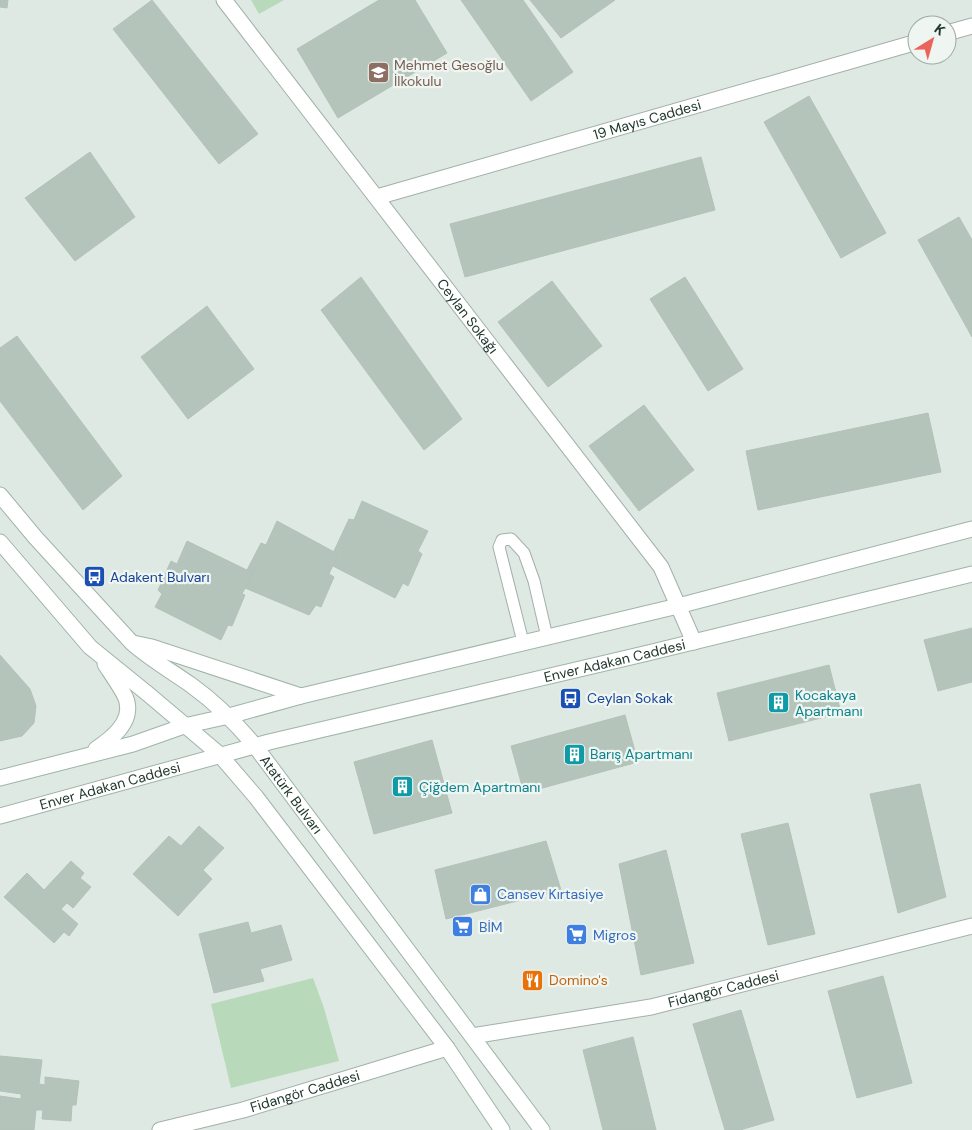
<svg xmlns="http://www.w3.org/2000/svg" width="972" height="1130" font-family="'DM Sans',sans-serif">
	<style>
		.green { fill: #b8dabb }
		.building { fill: #b4c4bb; stroke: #b2c2b8 }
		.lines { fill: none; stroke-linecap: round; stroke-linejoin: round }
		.service-casing { stroke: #a2b0a9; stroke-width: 13 }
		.minor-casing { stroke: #a2b0a9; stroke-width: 17 }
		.tertiary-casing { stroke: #a2b0a9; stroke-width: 17 }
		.secondary-casing { stroke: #9fb4a8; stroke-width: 17 }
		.service { stroke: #fff; stroke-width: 11 }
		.minor { stroke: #fff; stroke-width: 15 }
		.tertiary { stroke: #fff; stroke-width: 15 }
		.secondary { stroke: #fff; stroke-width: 15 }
		.labels { text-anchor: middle; stroke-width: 4.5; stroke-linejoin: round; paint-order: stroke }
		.education-label { font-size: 14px; fill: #785e54; stroke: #eff6f1; text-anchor: start }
		.street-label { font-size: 14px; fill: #21382e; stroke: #eff6f1 }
		.transit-label { font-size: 14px; fill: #164399; stroke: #eff6f1; text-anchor: start }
		.culture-label { font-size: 14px; fill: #0d838f; stroke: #eff6f1; text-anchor: start }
		.shop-label { font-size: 14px; fill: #366cbe; stroke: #eff6f1; text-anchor: start }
		.food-label { font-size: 14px; fill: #c56008; stroke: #eff6f1; text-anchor: start }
	</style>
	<rect width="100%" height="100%" fill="#dfe9e3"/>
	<!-- green -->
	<path class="green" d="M251 0H284L259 14Z
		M313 978 324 1008 339 1061 231 1088 211 1004Z"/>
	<!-- building -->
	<path class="building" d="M0 0H8L7 8 0 7Z
		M152 0 258 134 219 164 113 29Z
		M379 0H415L447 53 338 118 297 49Z
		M461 0H523L573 72 531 101Z
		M530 0H615L561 38Z
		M809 96 886 233 841 258 764 122Z
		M90 152 135 217 75 261 25 198Z
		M701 157 715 210 465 277 450 224Z
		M959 217 972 240V337L918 240Z
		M361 277 462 419 424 450 321 310Z
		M685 277 743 369 708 391 650 299Z
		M552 281 602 346 548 387 498 322Z
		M207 306 254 369 188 419 141 357Z
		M17 336 122 476 83 510 0 401V348Z
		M644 405 694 470 639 511 589 446Z
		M928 413 941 472 758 510 746 451Z
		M362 501 428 531 418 551 422 554 408 586 403 583 395 598 333 566 338 554 334 551 349 519 354 520Z
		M277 521 338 554 329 574 334 577 321 607 316 605 309 615 245 588 253 573 247 570 261 543 266 545Z
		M187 541 253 573 242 594 245 595 232 626 228 625 221 640 155 607 162 594 158 590 171 561 177 564Z
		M972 628V682L938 691 924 640Z
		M0 655 30 689 36 706 34 723 22 736 0 741Z
		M829 665 841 713 729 741 717 693Z
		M625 715 638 762 524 793 511 746Z
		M432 740 452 813 374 834 354 762Z
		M920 784 946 897 898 913 870 794Z
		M788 823 815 934 768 945 741 834Z
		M199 826 224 848 203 870 212 879 178 916 133 874 169 836 181 846Z
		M546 841 561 890 446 919 435 870Z
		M666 850 694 963 641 975 619 864Z
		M71 861 84 873 80 878 91 887 73 908 67 903 61 909 78 924 69 936 64 932 54 943 4 897 27 873 44 890Z
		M248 922 251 933 281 925 292 960 260 969 264 981 214 993 199 934Z
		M883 976 912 1083 857 1098 828 991Z
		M741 1010 774 1120 740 1130H725L693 1024Z
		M633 1037 656 1130H603L583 1050Z
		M0 1056 42 1060 39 1084 45 1085V1077L79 1081 76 1105H72L71 1121 42 1119 43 1110H36L34 1130H0V1096L21 1099V1094L0 1091Z"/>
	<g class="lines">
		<defs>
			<path id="service" d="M523 642 499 547 502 540 511 539 524 553 534 581 547 637"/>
			<g id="minor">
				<path id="s1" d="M224 0 661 567 694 642"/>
				<path id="s2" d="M472 1036 651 1007 972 926"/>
				<path id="s3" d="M160 1130 243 1110 447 1048"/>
			</g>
			<g id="tertiary">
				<path d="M947 33 972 26"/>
				<path id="s4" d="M377 197 917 42"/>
			</g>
			<g id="secondary">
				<path id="s5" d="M0 495 35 537 132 643C150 659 171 671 191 685 216 703 236 723 255 746L542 1130"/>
				<path d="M0 542 90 647 148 694 219 754 256 797 447 1048 502 1130"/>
				<path d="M133 643 152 647 301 696"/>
				<path d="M96 749C111 739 132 723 127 702 126 694 110 672 105 664"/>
				<path d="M0 778 133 744 184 726 229 716 301 696 678 606 972 529"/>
				<path id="s6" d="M0 816 269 742 648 653 972 574"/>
			</g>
		</defs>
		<!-- service casing -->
		<use href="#service" class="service-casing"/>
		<!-- minor casing -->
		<use href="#minor" class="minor-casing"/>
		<!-- tertiary casing -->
		<use href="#tertiary" class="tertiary-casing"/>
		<!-- secondary casing -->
		<use href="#secondary" class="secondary-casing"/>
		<!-- service -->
		<use href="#service" class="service"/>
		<!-- minor -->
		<use href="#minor" class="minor"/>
		<!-- tertiary -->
		<use href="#tertiary" class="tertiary"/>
		<!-- secondary -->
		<use href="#secondary" class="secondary"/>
	</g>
	<!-- icons -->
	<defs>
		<symbol id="school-square" viewBox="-11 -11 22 22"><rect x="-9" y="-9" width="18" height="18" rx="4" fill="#8d6e63" stroke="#eff6f1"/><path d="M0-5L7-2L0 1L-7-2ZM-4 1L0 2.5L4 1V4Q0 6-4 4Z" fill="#fff"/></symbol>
		<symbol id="bus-square" viewBox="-11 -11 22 22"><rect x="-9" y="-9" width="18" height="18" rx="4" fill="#1a4fb4" stroke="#eff6f1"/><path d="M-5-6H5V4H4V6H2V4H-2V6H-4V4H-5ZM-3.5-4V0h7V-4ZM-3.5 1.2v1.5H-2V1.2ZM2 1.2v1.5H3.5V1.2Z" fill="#fff"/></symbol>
		<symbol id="building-square" viewBox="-11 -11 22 22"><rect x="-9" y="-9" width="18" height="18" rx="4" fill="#0f9aa8" stroke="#eff6f1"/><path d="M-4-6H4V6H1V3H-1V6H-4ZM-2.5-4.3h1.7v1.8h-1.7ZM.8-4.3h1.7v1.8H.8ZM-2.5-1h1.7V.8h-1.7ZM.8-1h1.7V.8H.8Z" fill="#fff"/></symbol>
		<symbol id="shop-square" viewBox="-11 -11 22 22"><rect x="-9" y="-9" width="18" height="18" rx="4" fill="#3f7fe0" stroke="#eff6f1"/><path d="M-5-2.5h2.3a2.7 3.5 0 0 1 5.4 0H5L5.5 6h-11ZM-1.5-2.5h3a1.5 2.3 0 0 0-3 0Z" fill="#fff"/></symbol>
		<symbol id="supermarket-square" viewBox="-11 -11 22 22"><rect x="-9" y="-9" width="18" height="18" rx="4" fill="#3f7fe0" stroke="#eff6f1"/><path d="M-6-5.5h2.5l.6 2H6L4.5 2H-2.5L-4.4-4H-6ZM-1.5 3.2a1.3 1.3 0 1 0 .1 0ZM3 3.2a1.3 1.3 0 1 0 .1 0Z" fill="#fff"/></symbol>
		<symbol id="restaurant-square" viewBox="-11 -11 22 22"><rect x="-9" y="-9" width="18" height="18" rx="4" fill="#e8710a" stroke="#eff6f1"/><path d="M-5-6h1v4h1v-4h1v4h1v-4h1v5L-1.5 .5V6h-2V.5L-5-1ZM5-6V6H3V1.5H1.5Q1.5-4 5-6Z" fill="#fff"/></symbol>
	</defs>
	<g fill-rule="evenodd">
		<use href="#school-square" x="366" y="60" width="25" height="25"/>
		<use href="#bus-square" x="82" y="564" width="25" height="25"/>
		<use href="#bus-square" x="558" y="686" width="25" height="25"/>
		<use href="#building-square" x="766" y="690" width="25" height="25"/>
		<use href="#building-square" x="562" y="742" width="25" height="25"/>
		<use href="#building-square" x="390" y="774" width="25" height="25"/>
		<use href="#shop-square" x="468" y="882" width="25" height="25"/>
		<use href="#supermarket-square" x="450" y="914" width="25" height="25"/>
		<use href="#supermarket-square" x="564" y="922" width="25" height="25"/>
		<use href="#restaurant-square" x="520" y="968" width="25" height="25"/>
	</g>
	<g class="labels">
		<!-- education labels -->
		<g class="education-label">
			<text x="394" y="70">Mehmet Gesoğlu<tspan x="394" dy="16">İlkokulu</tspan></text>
		</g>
		<!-- street labels -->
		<g class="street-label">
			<text dy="5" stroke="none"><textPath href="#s4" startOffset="281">19 Mayıs Caddesi</textPath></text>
			<text dy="5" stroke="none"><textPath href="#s1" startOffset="399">Ceylan Sokağı</textPath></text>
			<text dy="5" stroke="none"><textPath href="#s6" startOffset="634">Enver Adakan Caddesi</textPath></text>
			<text dy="5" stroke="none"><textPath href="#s6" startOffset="114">Enver Adakan Caddesi</textPath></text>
			<text dy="5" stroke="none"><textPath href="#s5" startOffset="420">Atatürk Bulvarı</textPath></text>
			<text dy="5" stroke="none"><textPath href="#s2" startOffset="256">Fidangör Caddesi</textPath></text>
			<text dy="5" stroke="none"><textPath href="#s3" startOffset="150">Fidangör Caddesi</textPath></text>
		</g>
		<!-- transit labels -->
		<g class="transit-label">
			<text x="110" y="582">Adakent Bulvarı</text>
			<text x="587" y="703">Ceylan Sokak</text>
		</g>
		<!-- culture labels -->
		<g class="culture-label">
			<text x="795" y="700">Kocakaya<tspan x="795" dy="16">Apartmanı</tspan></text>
			<text x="590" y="759">Barış Apartmanı</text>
			<text x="419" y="792">Çiğdem Apartmanı</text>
		</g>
		<!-- shop labels -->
		<g class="shop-label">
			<text x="497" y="899">Cansev Kırtasiye</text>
			<text x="479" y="932">BİM</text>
			<text x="593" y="940">Migros</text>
		</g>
		<!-- food labels -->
		<g class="food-label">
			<text x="549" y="985">Domino's</text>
		</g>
	</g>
	<!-- north arrow -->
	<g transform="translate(932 40) rotate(37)"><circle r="24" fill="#eff6f1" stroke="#9daaa3"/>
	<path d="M0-4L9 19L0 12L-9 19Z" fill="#eb645b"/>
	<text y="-8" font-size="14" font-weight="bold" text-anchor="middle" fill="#21382e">K</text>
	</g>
</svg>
